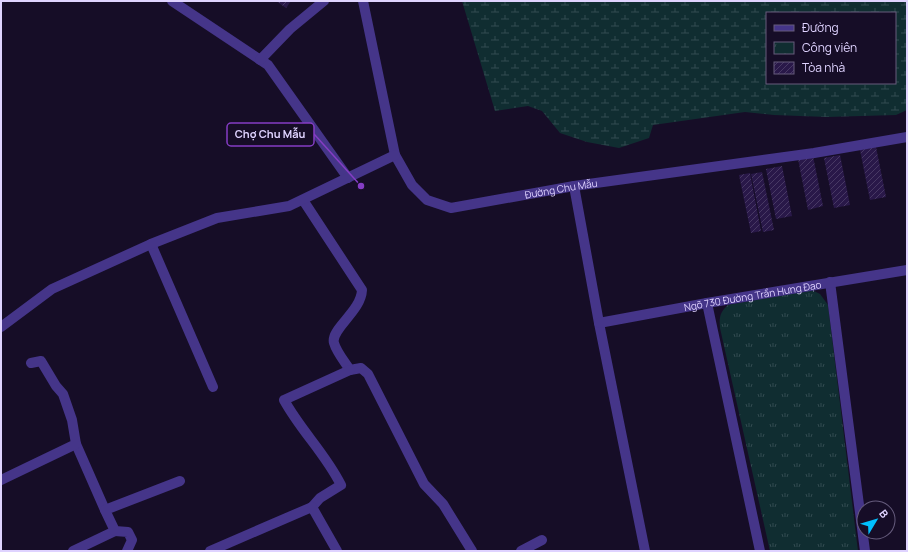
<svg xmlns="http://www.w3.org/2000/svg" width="908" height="552" font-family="Manrope,sans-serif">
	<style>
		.wetland { fill: url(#wetland-marsh); fill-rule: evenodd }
		.park { fill: url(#park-tufts) }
		.building { fill: url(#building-hatch) }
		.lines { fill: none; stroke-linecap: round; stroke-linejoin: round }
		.minor { stroke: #453589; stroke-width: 10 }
		.labels { text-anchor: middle; stroke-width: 3.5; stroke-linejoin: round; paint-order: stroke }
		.street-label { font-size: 10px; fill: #dfd3ff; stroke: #160d27 }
		.leader { fill: none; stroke: #853dc5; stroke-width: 1.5 }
		.callout-dot { fill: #853dc5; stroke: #160d27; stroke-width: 1.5 }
		.callout { fill: #160d27; stroke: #853dc5; stroke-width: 1.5 }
		.callout-label { font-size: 11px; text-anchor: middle; font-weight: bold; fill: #dfd3ff }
	</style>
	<defs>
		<pattern id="wetland-marsh" width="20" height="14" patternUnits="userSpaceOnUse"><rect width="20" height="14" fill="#102d31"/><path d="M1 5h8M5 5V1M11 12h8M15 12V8" fill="none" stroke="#324b50"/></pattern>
		<pattern id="park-tufts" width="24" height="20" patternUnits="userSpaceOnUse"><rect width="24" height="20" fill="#102d31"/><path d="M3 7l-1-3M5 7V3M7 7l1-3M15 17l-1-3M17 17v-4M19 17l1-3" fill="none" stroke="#324b50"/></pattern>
		<pattern id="building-hatch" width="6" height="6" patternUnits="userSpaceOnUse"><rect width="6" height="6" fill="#291849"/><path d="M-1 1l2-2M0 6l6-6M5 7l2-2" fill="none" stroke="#483964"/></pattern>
	</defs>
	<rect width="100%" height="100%" fill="#160d27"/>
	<!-- wetland -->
	<path class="wetland" d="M462 1H907V110L896 115 827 117 774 115 745 112 653 125 649 138 619 148 587 142 560 133 542 111 528 106 495 111ZM767 13H895V83H767Z"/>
	<!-- park -->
	<path class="park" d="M812 290 820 294 828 305 858 551H770L720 328C719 317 720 312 728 305Z"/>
	<!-- building -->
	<path class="building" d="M276 1H291L286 8Z
		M876 147 886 197 870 200 860 150Z
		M840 155 850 205 834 208 824 158Z
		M813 156 823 206 808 210 798 159Z
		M782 166 792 216 776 219 766 169Z
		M762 172 774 230 763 232 751 174Z
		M750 173 761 231 751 233 739 175Z"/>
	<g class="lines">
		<!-- minor -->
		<g class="minor">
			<path d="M172 1 268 65 348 178"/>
			<path id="s1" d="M363 1 395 155 412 185 427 200 451 208 574 186 814 153 907 137"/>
			<path d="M260 60 290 29 324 1"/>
			<path d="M574 186 599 323 645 551"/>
			<path d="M303 200 362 290C361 312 330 329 334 343 337 353 345 362 350 370L361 368 368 374 424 484 443 504 472 551"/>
			<path d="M151 244 213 387"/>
			<path d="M830 282 865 551"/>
			<path d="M707 303 760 551"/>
			<path id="s2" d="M599 323 707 303 907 270"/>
			<path d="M1 327 52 289 151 244 217 218 289 206 395 155"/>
			<path d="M76 444 105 510"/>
			<path d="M1 480 76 444 72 420 63 394 56 386 41 361 31 363"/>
			<path d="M312 507 320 498 341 485C325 453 301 431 284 400L350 370"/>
			<path d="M73 551 115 531"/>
			<path d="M127 551 132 540 128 532 115 531 105 510 180 481"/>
			<path d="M210 551 312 507 337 551"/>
			<path d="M521 551 542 540"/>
		</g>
	</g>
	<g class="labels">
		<!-- street labels -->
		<g class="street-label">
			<text dy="4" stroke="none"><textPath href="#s1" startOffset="350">Đường Chu Mẫu</textPath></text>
			<text dy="4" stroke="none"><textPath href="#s2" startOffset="156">Ngõ 730 Đường Trần Hưng Đạo</textPath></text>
		</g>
	</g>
	<!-- callouts -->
	<path class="leader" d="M361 186L314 134"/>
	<circle class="callout-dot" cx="361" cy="186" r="4"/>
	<rect class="callout" x="227" y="123" width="87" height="23" rx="4"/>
	<g class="callout-label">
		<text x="270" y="138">Chợ Chu Mẫu</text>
	</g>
	<!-- border -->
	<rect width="908" height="552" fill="none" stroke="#dfd3ff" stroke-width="4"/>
	<!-- legend -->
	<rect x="766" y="12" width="130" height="72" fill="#160d27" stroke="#665c7d"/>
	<rect x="774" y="25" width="20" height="6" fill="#453589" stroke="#665c7d"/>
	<text x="802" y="32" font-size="12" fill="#dfd3ff">Đường</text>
	<rect x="774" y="42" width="20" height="12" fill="url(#park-tufts)" stroke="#665c7d"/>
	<text x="802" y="52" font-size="12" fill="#dfd3ff">Công viên</text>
	<rect x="774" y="62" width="20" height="12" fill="url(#building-hatch)" stroke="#665c7d"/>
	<text x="802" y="72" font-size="12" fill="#dfd3ff">Tòa nhà</text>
	<!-- north arrow -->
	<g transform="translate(876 520) rotate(52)"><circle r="19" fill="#160d27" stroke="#665c7d"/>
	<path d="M0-3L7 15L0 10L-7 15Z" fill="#00bffe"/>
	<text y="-6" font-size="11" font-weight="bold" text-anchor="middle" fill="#dfd3ff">B</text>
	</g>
</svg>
